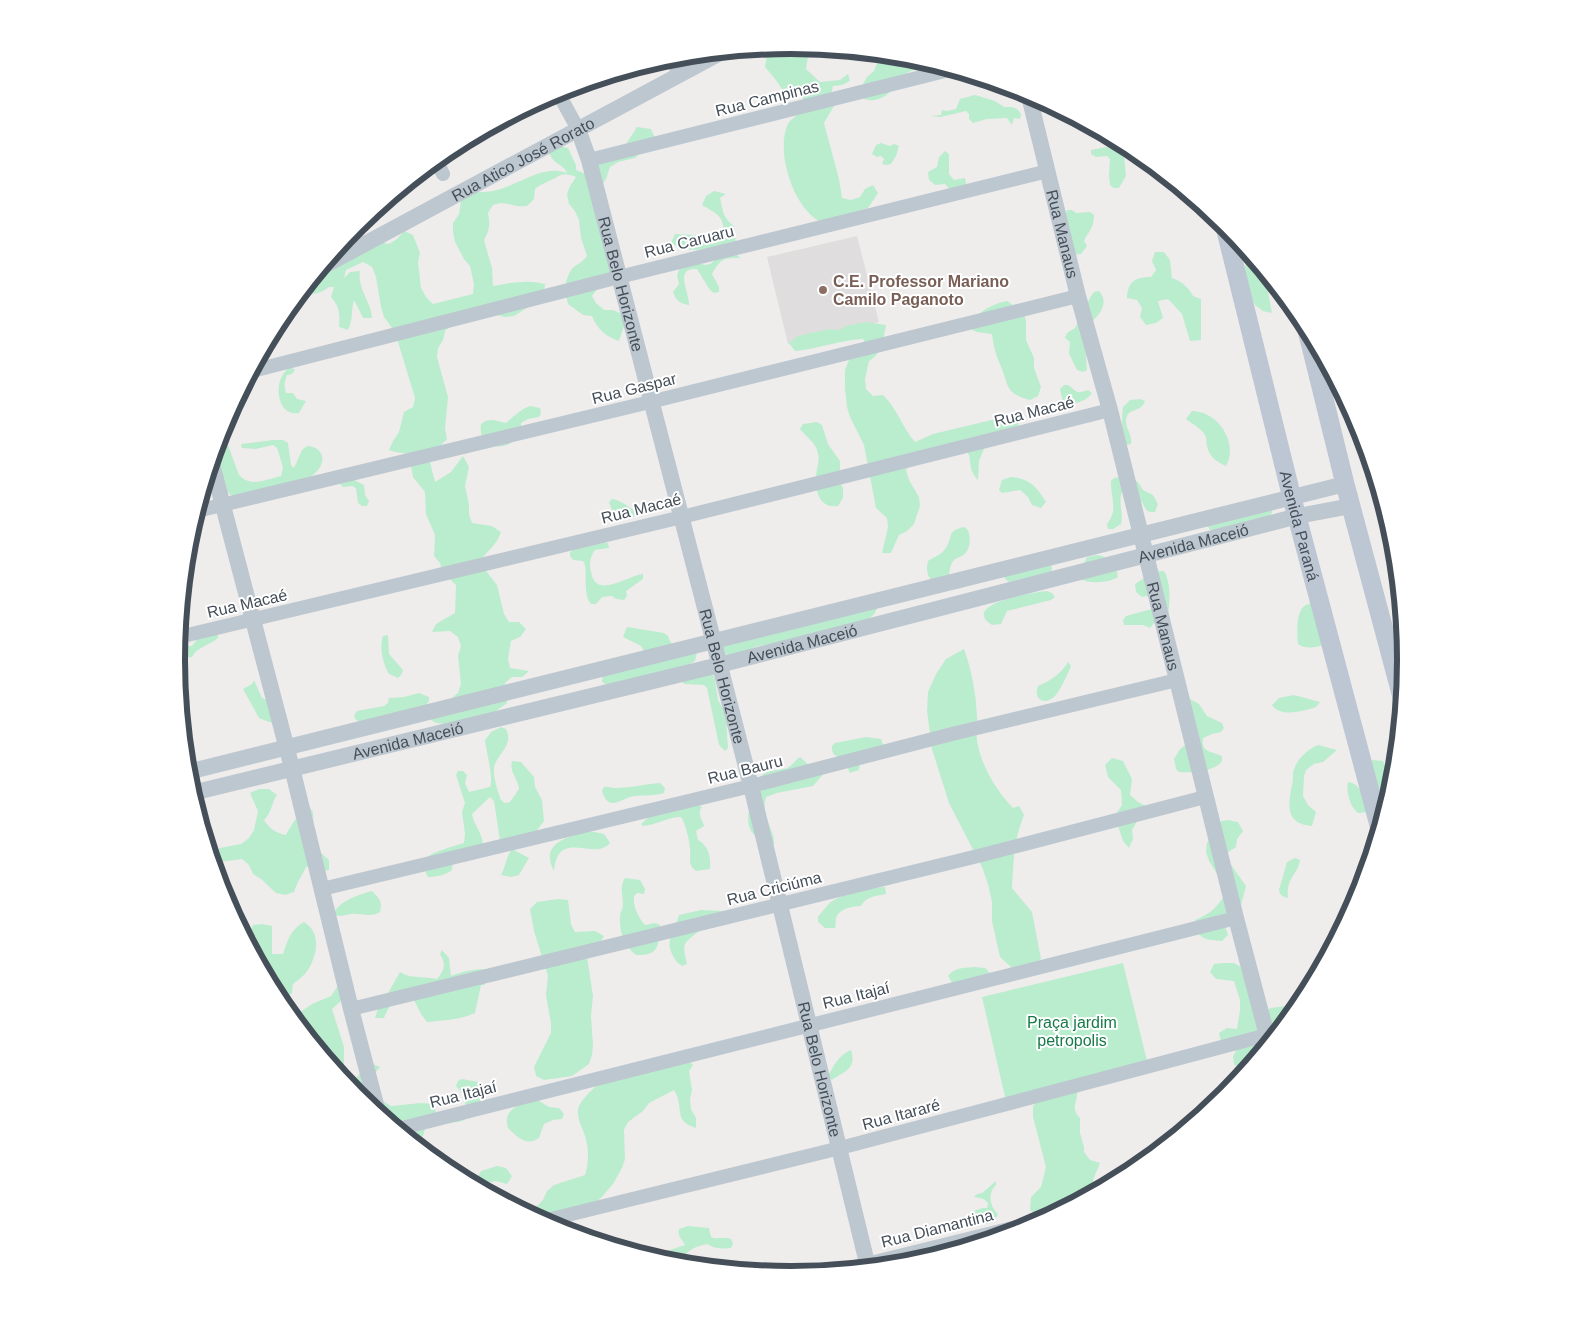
<svg xmlns="http://www.w3.org/2000/svg" width="1583" height="1320" font-family="Helvetica,sans-serif">
	<style>
		.education { fill: #e0ddde }
		.green { fill: #baedce }
		.lines { fill: none; stroke-linecap: round; stroke-linejoin: round }
		.minor { stroke: #bdc7cf; stroke-width: 14 }
		.tertiary { stroke: #bdc7cf; stroke-width: 16 }
		.secondary { stroke: #bdc7d3; stroke-width: 19 }
		.education-dot { fill: #8d6e63; stroke: #fff; stroke-width: 2 }
		.labels { text-anchor: middle; stroke-width: 4; stroke-linejoin: round; paint-order: stroke }
		.street-label { font-size: 16px; fill: #454f59; stroke: #fff }
		.education-label { font-size: 16px; font-weight: bold; fill: #785e54; stroke: #fff; text-anchor: start }
		.park-label { font-size: 16px; fill: #177948; stroke: #fff }
		.rim { fill: none; stroke: #454f59; stroke-width: 6 }
	</style>
	<rect width="100%" height="100%" fill="#efecec"/>
	<!-- education -->
	<path class="education" d="M857 236 879 322 788 344 767 257Z"/>
	<!-- green -->
	<path class="green" d="M795 45 808 47 809 50 806 69 820 82 840 80 848 74 850 81 842 85 833 86 831 95 834 106 824 123 839 179 842 198 851 200 860 197 865 189 873 185 878 193 868 208 821 222C794 209 776 154 787 126 790 119 796 117 800 112 802 110 803 105 805 102L800 94C786 96 785 94 778 83 774 77 769 72 765 67L767 55 773 47H792Z
		M880 54 912 57 939 65C928 67 909 69 901 77 897 80 895 86 892 90 882 101 869 104 857 95L867 77 874 71Z
		M975 95 995 101 1004 107C1012 107 1016 106 1021 114L1020 119 1014 118 1012 125 1007 118 987 119 973 123 969 119V114L966 111 940 117 931 116 941 115 942 110 947 111 956 109 960 99Z
		M637 127 651 129 655 138 635 158 618 162 610 167 606 179 601 186 613 277 598 288 592 296 596 303 604 310H613L622 314 625 323 619 341C606 337 597 329 592 316L583 315 568 304C565 293 564 279 572 269 575 265 582 263 587 256L581 238 579 220 575 211 569 204 567 194 570 186 576 177C561 171 561 176 549 181 543 184 539 185 535 189L534 199 527 206C513 208 507 200 493 205L488 213C490 224 490 230 484 240L492 268 493 286C511 283 527 279 545 284L544 294 538 301 514 316 505 317 497 315 452 325 445 331 443 340 438 348 437 357 448 397 445 429 447 439 440 446 415 456C406 452 399 454 389 450L393 441 399 432 404 412 413 407 415 398 395 332 384 317 381 307 376 277 372 267 363 262 346 270 344 278 350 272 360 271C357 289 371 301 372 318H363L354 300C351 311 353 320 348 330L339 327C340 315 340 307 331 297L334 287H329C320 294 313 295 302 293L303 291 313 278 334 270 340 262 379 242 389 244 397 239 404 231 413 235 420 253 418 262 421 288 426 297 433 304 473 294 474 284 470 266 464 259 455 242 453 232V223L459 214 462 195C473 191 482 193 493 191 519 186 541 164 567 173 562 162 553 166 548 150L558 146 568 148 576 165V170L586 174 608 153 626 144Z
		M881 143 890 146 894 144 899 146 896 156 891 164 886 165 882 164 884 159 881 156 877 157 872 154 876 145Z
		M1106 147 1120 152 1124 156 1126 176 1119 188H1114L1110 185 1109 175 1110 159 1107 156 1096 157 1091 154V150Z
		M945 151 949 154V174L954 180 965 178 966 183 961 189 950 190 945 184 935 185 929 180 928 172 937 167 939 157Z
		M714 191 726 194 720 198C723 211 723 218 734 226L736 245C715 248 690 255 671 243L675 234 695 235 703 241 713 244 722 240C727 218 719 215 702 205L706 196Z
		M1067 210H1072L1076 213 1090 212 1094 215C1094 229 1089 230 1084 241L1087 246 1081 254 1072 255 1064 220Z
		M1240 242 1264 271 1272 313 1263 311 1255 305 1251 297 1243 271 1247 261Z
		M1155 252H1164L1170 260 1172 278C1183 282 1188 287 1193 296L1201 299V340L1190 341 1182 314 1168 299 1158 301 1163 318 1156 323 1146 325 1140 317 1142 308 1137 300 1127 298C1128 281 1135 277 1151 277L1156 270 1152 261Z
		M736 254 740 258C722 258 721 259 712 274L719 287V292L714 293 710 290 697 269C673 267 690 293 689 305 681 304 676 301 673 292L679 284 677 275 681 265 695 262 705 265 710 264 722 255Z
		M1099 291C1110 303 1099 316 1089 324L1086 356 1087 370 1083 372 1077 370 1069 354 1070 342 1065 338 1067 333 1075 328 1091 296 1094 292Z
		M1007 301 1023 312 1026 321V340L1034 358V368L1041 387 1038 396 1030 400C1007 394 1009 388 1002 369 996 355 994 350 992 334L977 332 972 330V321C981 310 993 304 1007 301Z
		M866 322 886 325C883 340 883 353 869 361L865 379 866 389 873 396 883 395C897 408 902 427 915 442L933 434 1000 418 1021 416C1017 437 1004 437 986 444L979 461 978 480C966 467 974 461 965 447L912 462 906 470 909 480 919 497 920 506 914 524 907 531 899 535 891 553H882L888 527 887 518 876 508 864 445 850 417 847 407 845 388V370L852 352 867 347 863 339C840 340 818 349 795 351L789 343 798 336 829 329 840 330 846 326Z
		M291 367 295 370 292 374 287 375C284 382 284 386 286 393H293L297 399 306 401 299 413C275 417 272 376 291 367Z
		M1064 385H1068C1078 392 1075 394 1088 390L1092 393C1087 401 1073 406 1063 403L1060 389Z
		M1140 399 1145 401C1141 412 1131 408 1127 416 1123 427 1133 434 1131 444L1126 445C1122 432 1121 420 1123 407L1130 400Z
		M530 406 540 408 541 413 539 417 528 419 521 423C522 453 476 455 481 424 489 417 496 421 506 423 513 417 521 409 530 406Z
		M1192 411C1218 411 1239 443 1226 466 1217 462 1209 457 1207 446 1206 442 1207 439 1205 435 1201 428 1192 424 1186 419Z
		M817 422 822 425 828 444 840 461V483L843 488V498L838 506C820 509 815 492 816 477 816 469 820 462 818 454 816 442 807 438 800 429L803 424Z
		M273 440H283L288 443 291 465 294 468 302 450 307 446C317 446 326 454 321 465 318 472 312 476 306 480L235 498C223 491 219 477 214 465L223 446 228 445 239 475C251 488 267 479 281 476L283 467 277 448 273 445 256 449 242 448 241 444Z
		M463 456 469 467 465 486 469 505V514L472 523 492 526 501 532C497 545 487 551 479 562L497 585 504 614 509 622H519L526 629 520 637 511 641 508 659 510 668 529 671 522 677H512L505 683 507 703 492 714 446 724 436 723 428 718 458 693 461 684 458 656 461 646 458 637 450 631 432 632 436 624 455 613 456 585 442 572 440 563 434 556 435 535 426 514 425 492 413 477 411 466 418 460 430 462 435 482 451 472Z
		M1011 477C1029 478 1037 487 1046 502L1041 508 1032 505 1028 497 1020 490 1002 493 999 490 1002 480Z
		M1119 477 1134 480 1138 482 1143 490 1153 495 1158 504 1155 512C1144 513 1146 507 1141 501 1137 496 1128 493 1123 490 1117 500 1124 513 1121 524L1113 529H1108L1107 524C1119 509 1110 497 1111 481L1114 478Z
		M354 480 364 485 365 495 369 501 367 506H362L358 503 356 488 352 486 343 487 339 483Z
		M612 499C618 499 631 508 636 512L634 517H624L612 510 609 502Z
		M1272 509V513L1268 518 1211 531 1208 527 1209 522Z
		M964 527 968 530C971 539 971 550 962 556 960 557 957 558 955 559 950 564 950 569 949 575L964 584 962 588 943 591C932 582 924 576 928 561 934 557 941 555 945 549 954 538 945 531 964 527Z
		M603 542 608 543 609 548 595 550C590 557 589 564 591 572 596 600 626 576 643 574V579L626 591 627 596 624 600 616 599 612 596 602 597 596 604H591C583 594 587 577 585 565L583 561 573 560 570 556V552L582 545Z
		M1097 555C1109 556 1117 566 1118 577 1109 583 1089 584 1081 579L1079 574 1087 557Z
		M1051 562 1052 572 1009 582 1005 579 1004 574Z
		M1164 571C1171 582 1170 603 1168 615L1155 622 1150 628 1143 625H1124L1123 620 1126 616 1152 609V595L1142 597 1136 592 1135 584C1144 578 1153 571 1164 571Z
		M1047 591 1052 593 1055 597 1051 600 1007 611 1001 624 992 625C959 604 1035 592 1047 591Z
		M1314 602 1323 645C1315 648 1304 649 1298 644 1297 635 1296 614 1303 607 1306 605 1310 603 1314 602Z
		M879 604 875 613 868 620 769 645C753 645 753 649 741 653 735 655 729 654 724 655L722 647Z
		M627 627 664 633 668 636C673 651 683 650 697 652L695 661 686 666 611 687 602 682 603 672 646 655 641 646 623 637Z
		M218 633V638C210 645 197 647 192 657L177 658 178 646H192L198 638Z
		M388 635 389 654 403 670 401 675 398 678 389 674C383 664 379 648 383 636Z
		M964 649C972 671 976 694 977 717 978 725 976 733 977 740 981 766 996 790 1013 808L1019 806 1024 815C1013 843 1014 859 1012 888L1032 912 1041 959 1029 967 1012 968 1000 957 992 921V902L988 884 982 867 949 803 932 749 927 711 928 692 936 674 946 659Z
		M1068 662 1071 666C1069 672 1059 693 1054 697 1044 706 1033 699 1038 686 1051 680 1061 674 1068 662Z
		M712 671 715 680 718 700 723 709 726 719 728 748 725 751 719 745 707 688 704 685 684 684 681 680Z
		M254 680 262 698 268 700 275 724C270 722 263 720 259 718L243 689 252 684Z
		M419 693 429 697V701L423 709 361 722 356 720 354 716 357 711 384 706 388 703 389 698 404 697Z
		M1294 695 1320 702 1316 707C1304 711 1280 718 1272 705L1279 698Z
		M1190 699 1199 704 1207 716 1222 723 1224 728 1221 732 1212 734 1203 738C1201 753 1211 751 1222 756V761C1215 772 1192 773 1179 772L1176 769 1174 759 1180 749 1192 740Z
		M501 727 506 729C515 746 494 756 494 769 493 776 498 793 501 800L505 803 510 802 519 789C518 778 509 772 512 761L521 762 534 777 535 787 542 800 544 821 535 833 500 841 494 801 490 797 472 814C474 825 482 833 483 844L453 861 452 870C445 875 437 877 428 877L424 869C424 865 425 860 428 857 432 852 457 845 464 843L465 834 462 812 465 803 456 775 458 771H463L467 775 465 783 469 792 490 787C494 778 486 751 485 740L491 732Z
		M866 737 881 739 885 748 860 763 859 770 850 773C848 769 847 765 844 762 838 755 831 757 832 746L835 743Z
		M1318 745 1337 750 1323 762 1314 764 1306 770 1304 776 1303 796 1308 805 1316 812 1312 826C1285 824 1288 805 1292 785 1293 781 1293 777 1293 773 1296 760 1306 750 1318 745Z
		M800 757 811 767 827 770 813 786 777 793 766 797C760 816 776 831 774 845 769 843 763 841 758 838 738 825 754 795 759 778 766 769 777 771 787 768 792 766 795 760 800 757Z
		M1112 758 1123 761 1132 779 1130 795 1138 802 1146 806 1132 830 1133 839 1129 848 1123 841 1117 823 1116 814 1122 805 1121 790 1108 777 1105 765Z
		M1372 760 1383 761C1389 775 1394 783 1389 798L1387 800 1378 797 1372 770Z
		M1348 782C1362 783 1364 801 1368 812L1358 813C1350 807 1346 792 1348 782Z
		M660 783 665 788 664 793C654 796 645 795 635 796 622 797 609 814 602 791L604 787C608 786 611 788 616 788 630 788 645 784 660 783Z
		M259 789H269L277 795C271 804 272 812 264 820 270 829 276 833 286 835 291 824 300 814 307 803L313 812 314 847 329 860V870L319 872 315 864 306 867C302 876 297 882 294 892L285 895 276 893 261 879 253 874 249 865 242 859 213 863 211 853 220 848 241 844 249 838 254 830 258 811 250 793Z
		M694 802 702 807C697 814 702 818 704 826L696 831 698 840C709 846 711 857 710 869L696 871C687 864 691 858 690 849 690 842 685 822 681 817 668 817 656 825 643 826L641 824 649 817Z
		M1228 820 1238 822 1243 831 1237 839 1236 847 1227 853 1229 862 1246 886 1240 909 1225 926 1228 935 1222 941C1205 940 1196 939 1195 920 1208 915 1217 908 1224 896L1219 877 1209 861 1206 852 1207 843 1218 822Z
		M584 832H595L604 834 610 843C594 862 558 827 554 871 540 845 564 838 584 832Z
		M512 849 529 858 519 875 511 877 501 875C506 866 506 857 512 849Z
		M1295 858 1300 860C1298 875 1286 877 1288 898L1284 897 1280 894 1279 890 1287 862Z
		M625 878 640 880 645 889 644 894 637 893 634 896C633 907 638 917 645 925L655 923 660 925C658 944 661 956 636 955 624 946 619 931 620 916 620 912 623 909 623 905 623 894 619 888 625 878Z
		M885 887 886 894C877 896 866 896 861 906 852 906 838 909 836 919 835 922 836 925 835 928H825L818 922V917C822 912 826 906 831 902 844 893 869 888 885 887Z
		M372 891C379 898 383 902 380 912 370 918 362 913 351 914 345 915 341 917 334 915 335 902 361 894 372 891Z
		M558 899 568 900 571 924 575 932 595 931 604 936 599 944 587 956 593 996 591 1016 593 1045 592 1055 589 1064 572 1076 544 1080 536 1076 534 1067 551 1033V1024L546 995 548 976 534 931 530 909 537 902Z
		M701 910 724 911C718 917 687 939 685 944 683 951 686 958 687 964L682 966C677 963 675 960 672 954 665 939 675 930 679 915Z
		M304 922C322 933 317 955 308 970 304 976 298 980 293 984L292 993 281 1002 247 940 253 925 262 924 272 926V954H283C288 940 290 930 304 922Z
		M442 950 449 958 451 976C464 971 479 968 494 970L484 985H481L475 1013C460 1020 444 1020 427 1022L421 1014 412 996C396 1001 390 1002 384 1018H375L381 999 388 993 400 972C411 979 424 976 437 979 445 969 446 964 440 954Z
		M1123 963 1149 1069 1006 1101 982 997Z
		M1224 963H1234L1243 968 1263 1047V1050L1247 1069 1234 1065 1233 1056 1238 1048 1221 1042 1219 1033 1227 1028 1237 1029 1240 1010V1000L1234 981 1216 979 1210 972 1214 964Z
		M975 967 985 968 990 973 954 986 948 976C954 967 965 968 975 967Z
		M339 984 343 996 340 1002 332 1009 344 1047V1066L347 1076 357 1077 363 1069 370 1063 380 1067 375 1073 383 1101 391 1106 421 1103 433 1104 436 1112 428 1118 423 1136 414 1142 405 1135 407 1133 403 1125 396 1118 391 1123 356 1095 292 1016 296 1015 312 1004 331 996Z
		M1301 1004 1284 1024 1272 1028 1266 1010 1271 1008Z
		M851 1050C857 1069 845 1071 832 1080L828 1076C834 1065 839 1055 851 1050Z
		M687 1058 693 1065 689 1071 692 1090 690 1099 691 1109 696 1118V1128C672 1121 685 1107 674 1090L649 1103 643 1111 628 1122 624 1130 625 1159 622 1168 613 1184 600 1199 592 1204 541 1220 525 1211 536 1207 543 1200 547 1191 554 1185 585 1175C589 1163 589 1148 585 1136 582 1127 577 1119 578 1109 580 1100 592 1090 598 1084Z
		M462 1079 478 1082 482 1086C485 1106 469 1126 448 1122 464 1106 474 1106 456 1086L458 1081Z
		M1077 1090C1079 1102 1069 1106 1080 1118V1133L1084 1147V1152L1090 1160 1100 1163 1093 1180 1095 1192C1081 1199 1043 1225 1030 1210L1031 1197 1041 1187 1046 1167 1033 1117V1106L1037 1102Z
		M536 1099 549 1107 559 1108 564 1114 562 1119 553 1120 544 1124 539 1138C527 1147 517 1137 508 1128 502 1108 521 1104 536 1099Z
		M497 1166 506 1168 512 1176 507 1184 496 1181 486 1183 476 1180 481 1171Z
		M996 1181V1185C987 1193 990 1207 998 1214 993 1229 979 1224 969 1219V1213L982 1208H987L988 1203 984 1199 974 1197 977 1194 982 1193Z
		M688 1226 709 1228 711 1237C717 1240 724 1236 731 1239L733 1244 731 1248C721 1249 716 1249 707 1244 696 1246 681 1252 684 1264H677L673 1257H668L664 1254 667 1251 685 1245C682 1239 677 1236 679 1229Z"/>
	<g class="lines">
		<!-- minor -->
		<path class="minor" d="M670 57 680 74
			M557 91 578 129
			M436 160 443 174
			M589 160 953 69
			M252 371 619 277 1048 171
			M197 511 650 402 1078 296
			M179 637 682 517 1110 410
			M322 889 751 786 952 734 1177 680
			M351 1009 982 855 1205 797
			M398 1129 1236 918
			M543 1221 840 1148 1267 1035
			M842 1270 1041 1221"/>
		<!-- tertiary -->
		<g class="tertiary">
			<path id="s1" d="M1028 92 1078 296 1110 410 1236 918 1269 1043"/>
			<path id="s2" d="M578 129 589 160 751 786 868 1267"/>
			<path id="s3" d="M322 267 722 52"/>
			<path d="M212 464 292 768 351 1009 378 1112"/>
			<path d="M188 772 1345 484"/>
			<path id="s4" d="M192 793 719 665 1298 516 1351 506"/>
		</g>
		<!-- secondary -->
		<g class="secondary">
			<path id="s5" d="M1224 223 1292 498 1380 829"/>
			<path d="M1305 322 1345 484 1403 701"/>
		</g>
	</g>
	<!-- markers -->
	<circle class="education-dot" cx="823" cy="290" r="5"/>
	<g class="labels">
		<!-- street labels -->
		<g class="street-label">
			<text transform="translate(767 98) rotate(-14)" y="6">Rua Campinas</text>
			<text dy="6" stroke="none"><textPath href="#s3" startOffset="228">Rua Atico José Rorato</textPath></text>
			<text dy="6" stroke="none"><textPath href="#s1" startOffset="146">Rua Manaus</textPath></text>
			<text transform="translate(689 241) rotate(-14)" y="6">Rua Caruaru</text>
			<text dy="6" stroke="none"><textPath href="#s2" startOffset="161">Rua Belo Horizonte</textPath></text>
			<text transform="translate(634 388) rotate(-14)" y="6">Rua Gaspar</text>
			<text transform="translate(1034 411) rotate(-14)" y="6">Rua Macaé</text>
			<text transform="translate(641 508) rotate(-14)" y="6">Rua Macaé</text>
			<text dy="6" stroke="none"><textPath href="#s5" startOffset="312">Avenida Paraná</textPath></text>
			<text dy="6" stroke="none"><textPath href="#s4" startOffset="1032">Avenida Maceió</textPath></text>
			<text transform="translate(247 603) rotate(-13)" y="6">Rua Macaé</text>
			<text dy="6" stroke="none"><textPath href="#s1" startOffset="551">Rua Manaus</textPath></text>
			<text dy="6" stroke="none"><textPath href="#s4" startOffset="628">Avenida Maceió</textPath></text>
			<text dy="6" stroke="none"><textPath href="#s2" startOffset="566">Rua Belo Horizonte</textPath></text>
			<text dy="6" stroke="none"><textPath href="#s4" startOffset="222">Avenida Maceió</textPath></text>
			<text transform="translate(745 769) rotate(-14)" y="6">Rua Bauru</text>
			<text transform="translate(774 888) rotate(-14)" y="6">Rua Criciúma</text>
			<text transform="translate(856 995) rotate(-14)" y="6">Rua Itajaí</text>
			<text dy="6" stroke="none"><textPath href="#s2" startOffset="971">Rua Belo Horizonte</textPath></text>
			<text transform="translate(463 1094) rotate(-14)" y="6">Rua Itajaí</text>
			<text transform="translate(901 1114) rotate(-15)" y="6">Rua Itararé</text>
			<text transform="translate(937 1228) rotate(-14)" y="6">Rua Diamantina</text>
		</g>
		<!-- education labels -->
		<g class="education-label">
			<text x="833" y="287">C.E. Professor Mariano<tspan x="833" dy="18">Camilo Paganoto</tspan></text>
		</g>
		<!-- park labels -->
		<g class="park-label">
			<text x="1072" y="1028">Praça jardim<tspan x="1072" dy="18">petropolis</tspan></text>
		</g>
	</g>
	<!-- crop -->
	<path d="M0 0H1583V1320H0ZM185 660a606 606 0 1 1 1212 0a606 606 0 1 1-1212 0Z" fill="#fff" fill-rule="evenodd"/>
	<path class="rim" d="M185 660a606 606 0 1 1 1212 0a606 606 0 1 1-1212 0Z"/>
</svg>
